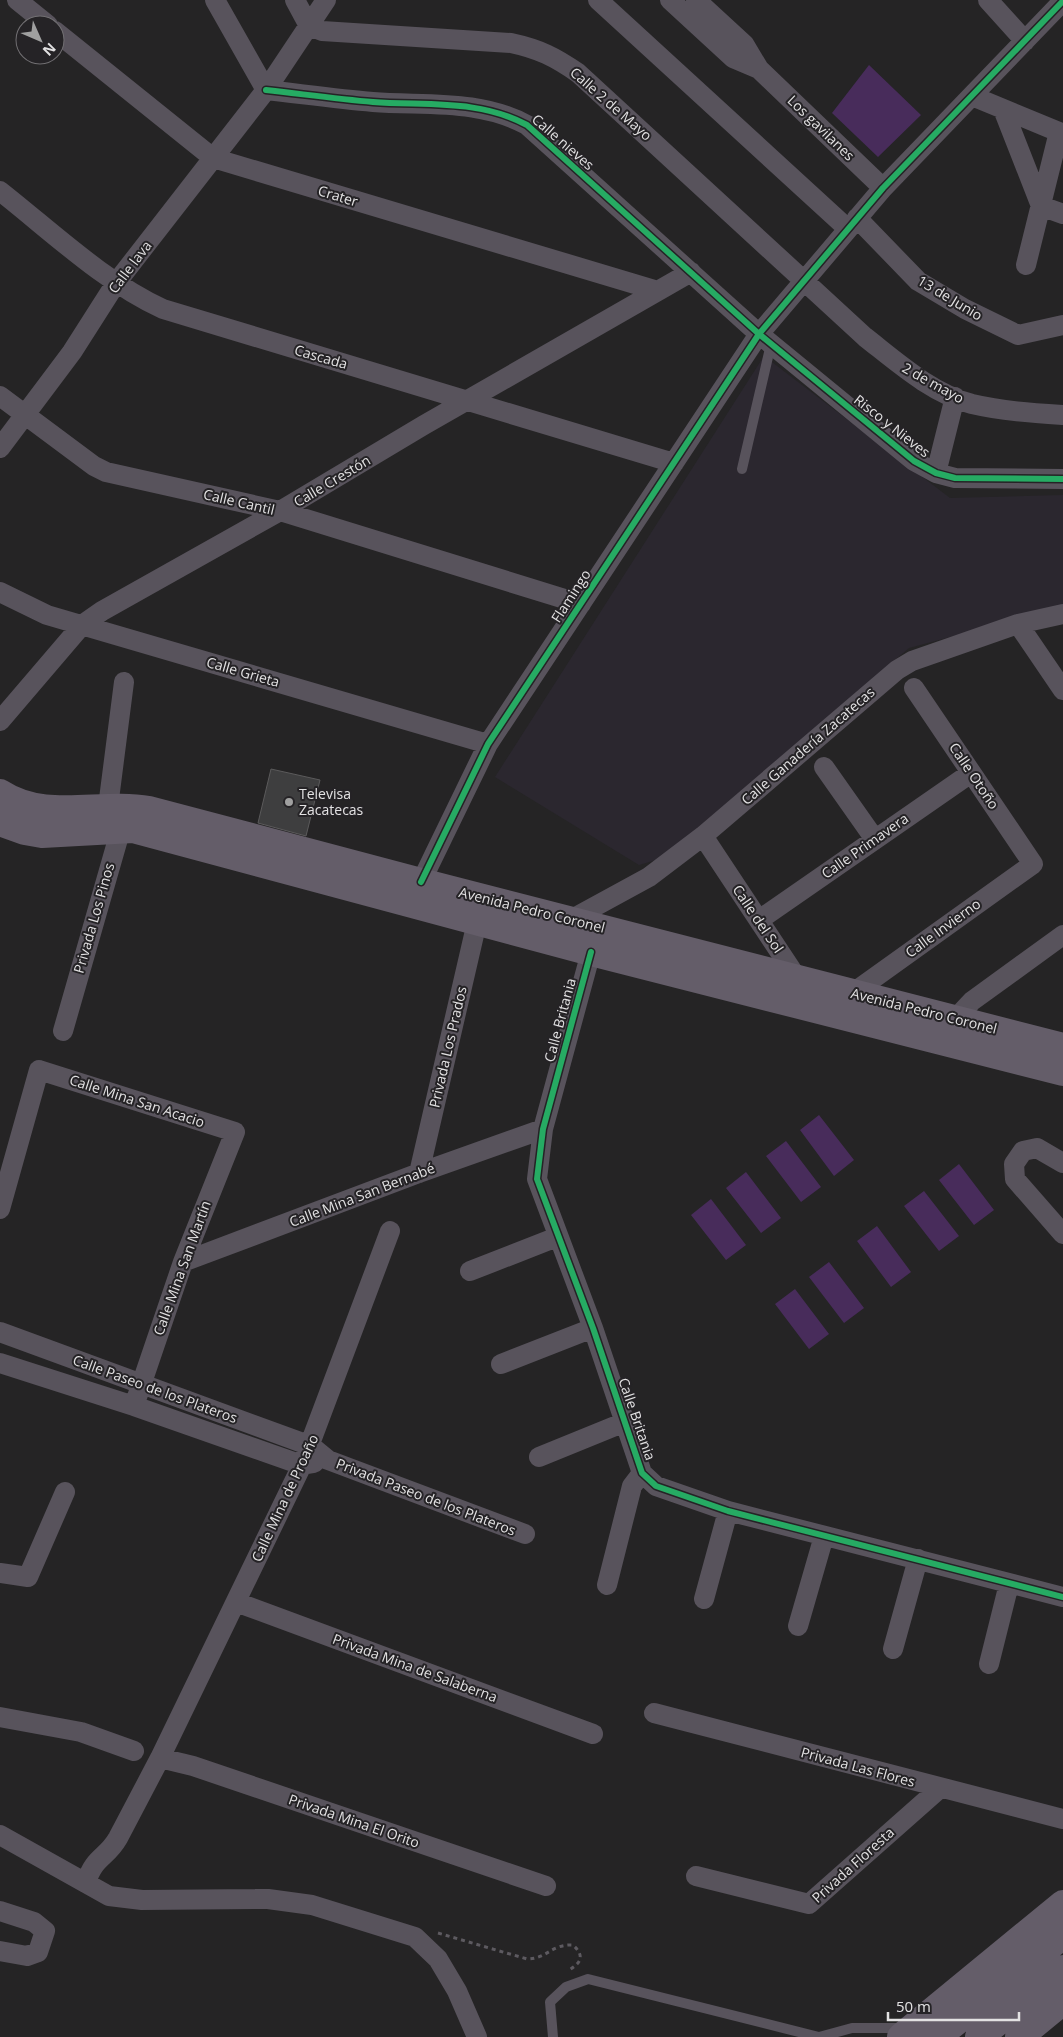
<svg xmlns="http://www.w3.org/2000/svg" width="1063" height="2037" font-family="'Open Sans',sans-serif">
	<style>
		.built { fill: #2b272f }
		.green { fill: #482c5b }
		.building { fill: #3e3e3f; stroke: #5b5a5b }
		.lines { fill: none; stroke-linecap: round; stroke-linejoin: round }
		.path { stroke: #5d5a60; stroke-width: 3; stroke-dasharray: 4 4; stroke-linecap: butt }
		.lane { stroke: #58535c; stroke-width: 10 }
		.street { stroke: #58535c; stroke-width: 20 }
		.secondary { stroke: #645d69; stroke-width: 28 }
		.cycleway-casing { stroke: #252326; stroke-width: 9 }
		.cycleway { stroke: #26ab63; stroke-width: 6 }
		.poi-dot { fill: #a0a0a0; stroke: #252326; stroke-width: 2 }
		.labels { text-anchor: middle; stroke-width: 4; stroke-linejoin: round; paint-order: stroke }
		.street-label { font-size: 14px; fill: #e3e2e3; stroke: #252326 }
		.poi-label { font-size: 14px; fill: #e3e2e3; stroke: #252326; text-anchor: start }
	</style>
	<rect width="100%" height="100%" fill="#252425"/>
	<!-- built -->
	<path class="built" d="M764 356 950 498 1063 495V607L909 648 663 858 639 865 495 777Z"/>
	<!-- green -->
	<path class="green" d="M869 65 921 115 878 157 832 113Z
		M819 1115 854 1160 834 1176 800 1130Z
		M786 1141 821 1187 801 1202 766 1156Z
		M959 1164 994 1210 974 1225 939 1180Z
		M746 1172 781 1218 761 1233 726 1188Z
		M924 1191 959 1236 939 1251 904 1206Z
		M711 1199 746 1245 726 1260 691 1215Z
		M877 1226 911 1272 891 1287 857 1241Z
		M829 1262 864 1308 844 1323 809 1277Z
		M795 1289 829 1334 809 1349 775 1304Z"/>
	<!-- building -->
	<path class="building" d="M271 769 320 780 306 836 258 823Z"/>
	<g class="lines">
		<!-- path -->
		<path class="path" d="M438 1933 527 1959C547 1959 551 1944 573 1945 585 1956 581 1963 569 1970"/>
		<!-- lane -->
		<path class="lane" d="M742 469 771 344
			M553 2037 550 2002 566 1987 588 1979 819 2037 852 2028H904"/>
		<!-- street -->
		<path class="street" d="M17 0 48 25
			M215 0 266 90
			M295 0 309 26 322 31 511 43C539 49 555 57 578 73L865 337C897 362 931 393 972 404 1002 411 1032 413 1063 415
			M598 0 848 229
			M670 0 733 58 759 69
			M696 0 744 44 759 69 883 188
			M988 0 1025 41
			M55 31 213 158 658 291
			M266 90C302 94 337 99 373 102 426 106 479 99 527 125L759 334 914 461 936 473 955 478 1063 479
			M972 96 1059 132 1026 265
			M1003 109 1041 206 1063 214
			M0 191C51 231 104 282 163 309L674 463
			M857 218 918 281 965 309 1018 335 1063 325
			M0 396 94 466 106 472 280 511 581 604
			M0 448 72 352 116 283 266 90 326 0
			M936 473 955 397
			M0 592 47 615 488 744
			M1018 624 1063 690
			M0 721 82 625 102 611 280 511 424 425 691 272
			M824 767 874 838
			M108 807 124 682
			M703 836 797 978 798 984
			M421 882 488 744 759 334 883 188 1063 1
			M572 919 649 877 703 836 897 670 912 661 1018 624 1063 614
			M759 920 971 773
			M591 952 543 1129 537 1179 593 1328 642 1473 656 1486 728 1511 1063 1597
			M853 993 1033 864 914 688
			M956 1018 972 1001 1063 935
			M63 1031 124 818
			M1063 1163 1037 1148 1023 1151 1014 1164 1015 1179 1063 1234
			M419 1173 477 922
			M0 1209 39 1070 235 1132 183 1262 134 1406
			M183 1262 419 1173 543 1129
			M470 1271 557 1237
			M0 1332 311 1446 328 1460 525 1534
			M0 1363 134 1406 302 1465 314 1463
			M501 1364 593 1328
			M539 1457 625 1422
			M0 1573 28 1577 65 1492
			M607 1585 632 1486 642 1473
			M704 1599 728 1511
			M236 1602 593 1734
			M798 1626 824 1536
			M893 1649 918 1559
			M989 1664 1009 1584
			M654 1713 1063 1819
			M0 1717 81 1732 134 1751
			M160 1758 193 1766 546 1886
			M0 1835 109 1896 142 1900 268 1899 312 1905 415 1937 438 1959 457 1991 477 2037
			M696 1876 809 1904 939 1789
			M86 1883C94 1856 106 1859 118 1838L160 1758 302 1465 390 1231
			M0 1911 34 1922 45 1931 38 1952 27 1956 0 1951"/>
		<!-- secondary -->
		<path class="secondary" d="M0 793C46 823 99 801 149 810L421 882 1063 1047
			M0 822 25 831 42 834 133 829 591 952 1063 1072
			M901 2037 1063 1904
			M937 2037 1063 1935
			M979 2037 1063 1969
			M1019 2037 1063 2001"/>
		<defs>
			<path id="cycleway" d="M266 90C302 94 337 99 373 102 426 106 479 99 527 125L759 334 914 461 936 473 955 478 1063 479
				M421 882 488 744 759 334 883 188 1063 1
				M591 952 543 1129 537 1179 593 1328 642 1473 656 1486 728 1511 1063 1597"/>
		</defs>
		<!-- cycleway casing -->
		<use href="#cycleway" class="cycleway-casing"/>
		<!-- cycleway -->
		<use href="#cycleway" class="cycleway"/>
	</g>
	<!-- markers -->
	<circle class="poi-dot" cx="289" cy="802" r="5"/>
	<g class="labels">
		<!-- street labels -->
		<g class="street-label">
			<text transform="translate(611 104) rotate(41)" y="5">Calle 2 de Mayo</text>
			<text transform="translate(821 128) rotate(44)" y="5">Los gavilanes</text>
			<text transform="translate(563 142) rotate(41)" y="5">Calle nieves</text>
			<text transform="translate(338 196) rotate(17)" y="5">Crater</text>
			<text transform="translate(130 267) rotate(-53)" y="5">Calle lava</text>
			<text transform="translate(950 298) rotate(31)" y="5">13 de Junio</text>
			<text transform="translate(321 357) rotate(16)" y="5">Cascada</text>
			<text transform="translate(933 383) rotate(29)" y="5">2 de mayo</text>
			<text transform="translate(892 426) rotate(38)" y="5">Risco y Nieves</text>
			<text transform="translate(332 481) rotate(-31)" y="5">Calle Crestón</text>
			<text transform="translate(239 502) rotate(13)" y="5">Calle Cantil</text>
			<text transform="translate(571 596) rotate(-57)" y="5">Flamingo</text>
			<text transform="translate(243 672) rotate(16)" y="5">Calle Grieta</text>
			<text transform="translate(808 746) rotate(-41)" y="5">Calle Ganadería Zacatecas</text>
			<text transform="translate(974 776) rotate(56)" y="5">Calle Otoño</text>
			<text transform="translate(865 846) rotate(-35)" y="5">Calle Primavera</text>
			<text transform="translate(532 910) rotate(14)" y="5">Avenida Pedro Coronel</text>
			<text transform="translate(94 918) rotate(-74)" y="5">Privada Los Pinos</text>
			<text transform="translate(758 919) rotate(56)" y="5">Calle del Sol</text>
			<text transform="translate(943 928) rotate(-36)" y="5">Calle Invierno</text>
			<text transform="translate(924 1011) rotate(14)" y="5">Avenida Pedro Coronel</text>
			<text transform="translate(560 1020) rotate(-75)" y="5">Calle Britania</text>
			<text transform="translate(448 1047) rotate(-77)" y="5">Privada Los Prados</text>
			<text transform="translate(137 1101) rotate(18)" y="5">Calle Mina San Acacio</text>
			<text transform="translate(362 1195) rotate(-21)" y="5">Calle Mina San Bernabé</text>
			<text transform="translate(182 1268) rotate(-70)" y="5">Calle Mina San Martín</text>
			<text transform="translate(155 1389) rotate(20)" y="5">Calle Paseo de los Plateros</text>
			<text transform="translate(637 1419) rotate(71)" y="5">Calle Britania</text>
			<text transform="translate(426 1497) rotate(21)" y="5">Privada Paseo de los Plateros</text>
			<text transform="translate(285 1498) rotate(-65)" y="5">Calle Mina de Proaño</text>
			<text transform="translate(415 1668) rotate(20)" y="5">Privada Mina de Salaberna</text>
			<text transform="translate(858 1767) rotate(15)" y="5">Privada Las Flores</text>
			<text transform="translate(354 1821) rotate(19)" y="5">Privada Mina El Orito</text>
			<text transform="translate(853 1865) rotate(-42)" y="5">Privada Floresta</text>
		</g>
		<!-- poi labels -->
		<g class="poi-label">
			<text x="299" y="799">Televisa<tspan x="299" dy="16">Zacatecas</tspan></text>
		</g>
	</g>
	<!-- north arrow -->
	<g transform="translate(40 40) rotate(135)"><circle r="24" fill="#252326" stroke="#716f72"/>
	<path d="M0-4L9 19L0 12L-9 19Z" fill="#a0a0a0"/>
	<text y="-8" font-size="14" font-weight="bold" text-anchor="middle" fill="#e3e2e3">N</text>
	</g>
	<!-- scale -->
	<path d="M888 2012v8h131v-8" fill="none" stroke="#e3e2e3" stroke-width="2.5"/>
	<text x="896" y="2012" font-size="15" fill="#e3e2e3" stroke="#252326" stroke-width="4" paint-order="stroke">50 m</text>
</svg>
